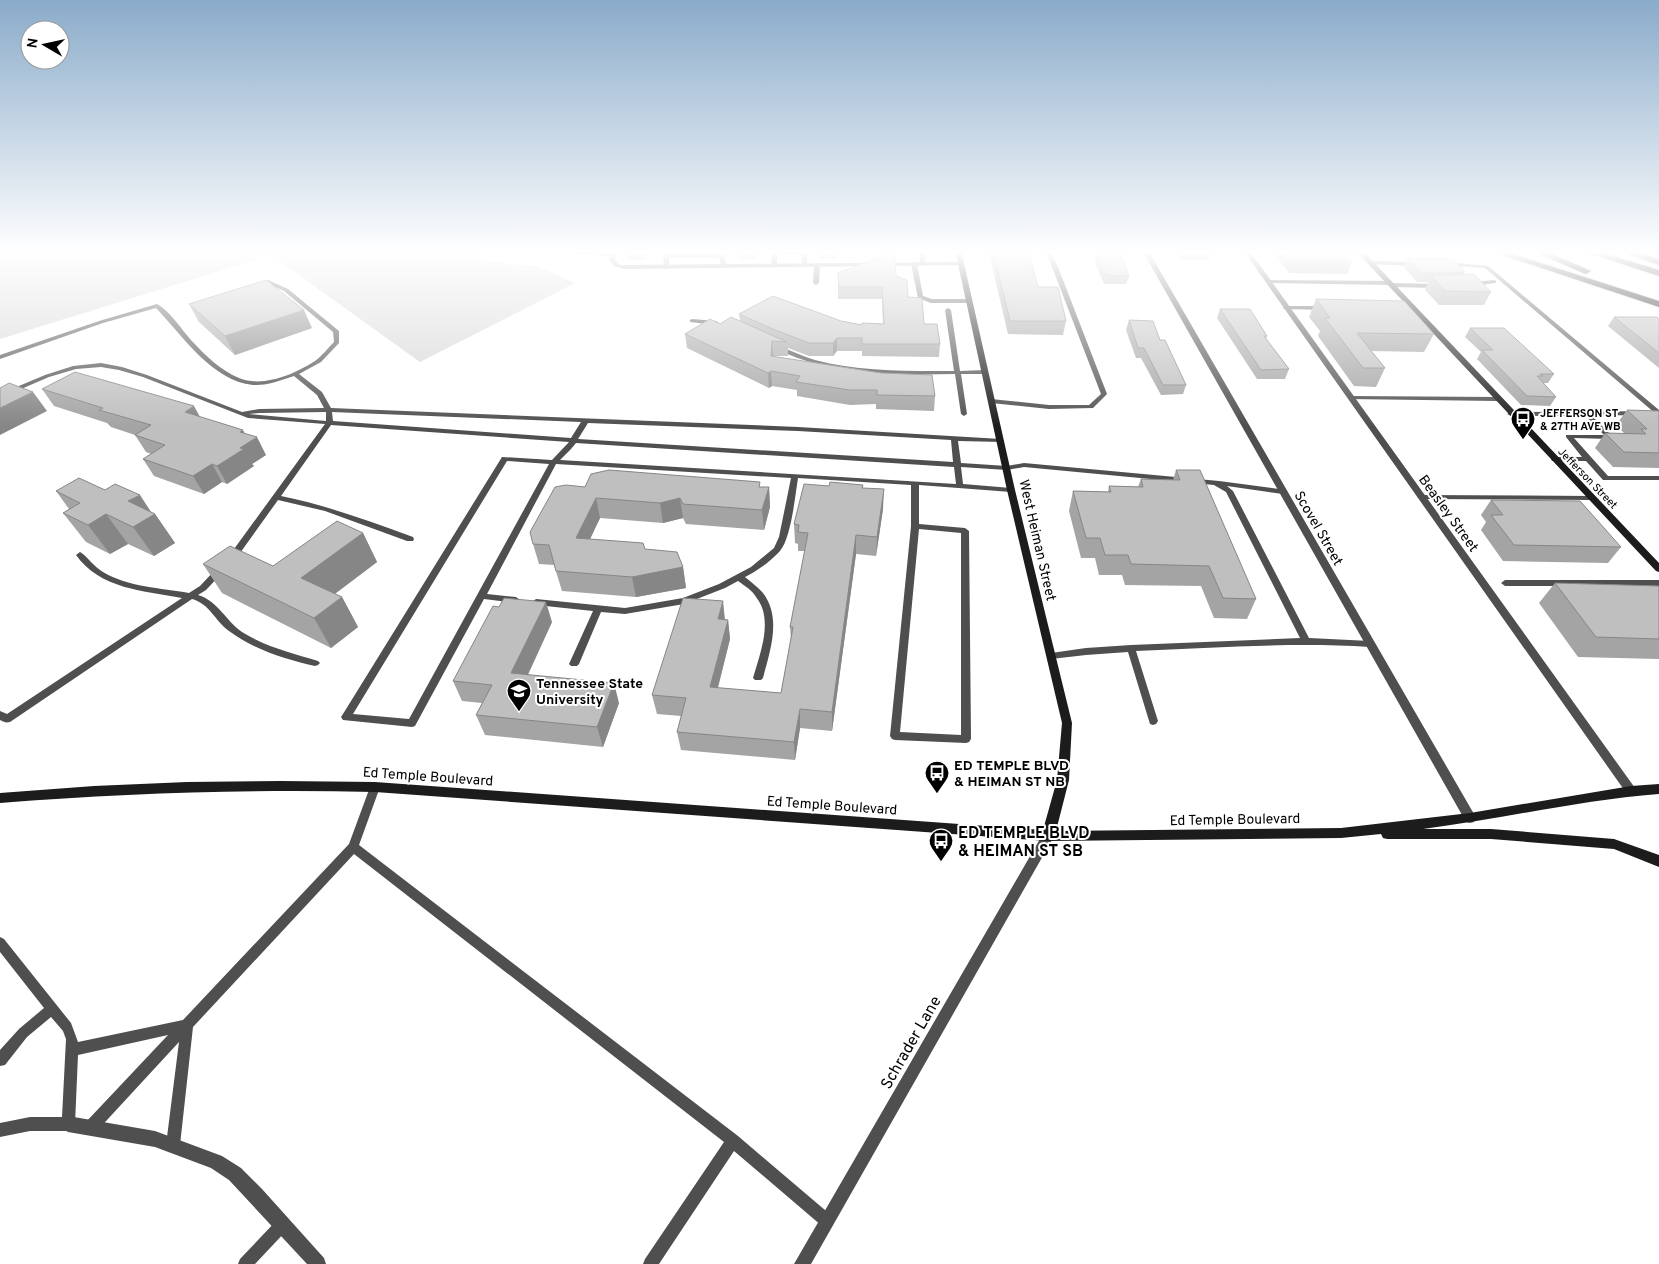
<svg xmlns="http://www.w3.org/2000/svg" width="1659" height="1264" font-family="Overpass,sans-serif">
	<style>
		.green { fill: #d6d6d6 }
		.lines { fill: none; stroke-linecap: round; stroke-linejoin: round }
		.highway-casing { stroke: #dbdbdb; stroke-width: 2 }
		.lane { fill: #4f4f4f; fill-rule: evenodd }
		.street { fill: #4f4f4f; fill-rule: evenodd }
		.secondary { fill: #1c1c1c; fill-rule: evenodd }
		.highway { fill: #000; fill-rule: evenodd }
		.wall { fill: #a4a4a4 }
		.shaded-wall { fill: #868686 }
		.building { fill: #bfbfbf; stroke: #868686 }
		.labels { text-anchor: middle; stroke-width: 4; stroke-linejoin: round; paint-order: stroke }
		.far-poi-label { font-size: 11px; font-weight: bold; fill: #000; stroke: #fff; text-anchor: start }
		.far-street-label { font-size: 11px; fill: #000; stroke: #fff }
		.street-label { font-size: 14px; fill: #000; stroke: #fff }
		.poi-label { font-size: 14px; font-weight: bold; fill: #000; stroke: #fff; text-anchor: start }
		.near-poi-label { font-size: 16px; font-weight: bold; fill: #000; stroke: #fff; text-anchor: start }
		.near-street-label { font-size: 16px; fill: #000; stroke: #fff }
	</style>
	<rect width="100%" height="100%" fill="#fff"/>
	<!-- green -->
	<path class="green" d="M28 250H482L481 261 536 266 575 283 420 362 271 255 0 339V255Z"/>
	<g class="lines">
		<defs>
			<path id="highway" d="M1487 250H1501L1659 301V307Z
				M1530 250H1543L1591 271 1586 274 1583 273Z
				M1579 250H1593L1659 270V276Z
				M1615 250H1629L1659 259V265Z"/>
		</defs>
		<!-- highway casing -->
		<use href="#highway" class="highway-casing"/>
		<!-- lane -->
		<path class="lane" d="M919 250H925V265L920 264Z
			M1045 250H1050L1058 267 1107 394 1093 408 1049 409 991 403 988 401 991 399 1049 405H1089L1101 394 1052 267Z
			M577 251 613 253 616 256 615 260 618 264 627 267 624 269 614 266 609 260 610 256 575 254 574 253Z
			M804 251 807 253V266L802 265V255H777V266L774 268 771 266 772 253Z
			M667 254H721L724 256 727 266 722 267 719 258H669V267L666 269 663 267 664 256Z
			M1371 261 1416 262 1419 264 1416 266 1369 264V262Z
			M914 262 917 264 923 296 932 299H969L972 301 969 303H931L918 298 911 264Z
			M1447 262 1488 266 1659 410V415L1656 414 1485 268 1445 265 1444 264Z
			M817 263 820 265 819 283 816 285 813 283 814 265Z
			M268 280 288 289 339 331V343L321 362 299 374 322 392 331 408 798 427 1001 439 1004 441 1003 442 958 441 961 463 1007 466 1024 463 1219 481 1286 490 1287 492 1283 494 1227 486 1233 491 1309 638 1370 641 1374 644 1370 647C1292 642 1214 648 1136 651L1158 721 1156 724 1153 725 1150 724 1128 652 1086 655 1051 659 1048 658 1047 656 1048 654 1051 653 1086 648 1131 645 1300 638 1226 492 1214 485 1024 467 1007 470 961 467 963 484 1011 488 1015 490 1011 492 919 485V524L965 528 969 531 971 739 969 742 966 743 895 740 892 739 890 736 911 526V485L798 478C795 497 791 538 780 551 770 562 757 571 745 577 751 582 758 587 763 593 782 618 770 651 763 678L761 680H755L753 678C760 654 774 619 756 597 752 590 745 586 738 581L725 588 684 604 625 614 601 612 579 664 577 666H571L569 664 593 611 536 605 532 602 536 599 625 608 683 598 719 584 751 567 774 548 779 537 791 478 556 464 487 594 516 597 520 600 519 602 516 603 484 599 415 726 412 727 343 720 341 717 343 714 502 457 552 460 569 442 331 425 281 496C326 505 369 521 413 537L414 539 413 541H407L325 511 278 500 235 560H229L228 558 229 556 325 424 248 418 143 377 119 370 101 367 76 369 49 377 0 398V394L45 375 73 366 101 363 122 367 147 375 242 412 259 409 324 408 317 395 294 376C281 380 267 386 253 385 212 381 182 335 156 308L103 323 0 359V355L99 321 157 304C170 311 181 329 191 340 205 355 220 370 239 378 263 388 295 374 315 361 322 356 328 348 334 342L333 332 284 291 268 284 258 287 255 285ZM326 412V421L249 414 259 413ZM332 412 581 422 571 438 333 421ZM588 423 798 431 951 440 953 462 578 439ZM576 443 954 467 956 484 560 460 571 449ZM507 461 549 464 409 719 353 714ZM919 529 961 533V735L900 732Z
			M1268 280 1390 281 1393 283 1437 284 1440 286 1437 288 1392 287 1389 285 1266 283V281Z
			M1494 280 1496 281V283L1472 286 1469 284 1472 282Z
			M1286 306H1325L1328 308 1325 310 1284 309 1283 308Z
			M948 308 951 310 960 371 985 370 988 372 985 374H961L967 414 964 416 961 414 955 374C901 375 841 376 790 355 784 353 778 351 773 347L778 346C790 350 802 356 815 360 860 372 908 371 954 371L945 310Z
			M692 319 716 321 719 323 716 325 690 322V320Z
			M1350 396 1497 397 1500 399 1497 401 1348 399V397Z
			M1587 412 1589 413 1613 437 1610 439 1574 438 1608 476H1659V480H1603L1586 461H1552L1551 459 1555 457H1582L1566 437V435H1604L1585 415V413Z
			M1418 495 1591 496 1595 498 1591 500 1421 499 1417 497Z
			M80 552C87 556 94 567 103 572 128 587 161 588 189 593L200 586 216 569H222L223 571 222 573 206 590 198 595C218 601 226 621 242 632 266 647 292 653 318 661L320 663 318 665 315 666C285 659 255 650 229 631 215 621 210 604 192 599L10 722C6 723 4 722 0 720V711L7 714 182 598C144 591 100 589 76 555Z
			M1505 580H1659V586H1505L1501 583Z
			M375 783 379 784 380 787 359 845 738 1136 832 1216 834 1221 832 1226 827 1228 822 1226 734 1151 659 1264H643L645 1259 724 1142 354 854 193 1027 180 1145 178 1150 173 1152 168 1150 166 1145 179 1042 95 1133 90 1135 85 1133 83 1128 85 1123 168 1035 78 1055 75 1124 73 1129 68 1131H30L0 1137V1123L30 1117H62L66 1039 63 1031 51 1017 27 1037 5 1065 0 1066V1050L19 1029 44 1008 0 952V937L4 939 71 1023 78 1042 183 1020 349 844 370 787 371 784Z
			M282 1218 287 1220 289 1225 287 1230 255 1264H238L240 1259 277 1220Z"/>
		<!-- street -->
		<path class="street" d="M1142 250H1148L1474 814 1476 818 1474 822 1470 823 1466 822Z
			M1243 250H1249L1635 788 1637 791 1635 794 1631 796 1627 794Z
			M961 262 964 264 963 265 624 269 621 267 624 265Z
			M1659 411V415L1511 416 1507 414 1511 412Z
			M1048 831 1052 832 1054 836 1052 840 811 1264H794L1044 832Z
			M68 1116 155 1131 222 1156 241 1168 262 1189 324 1258 326 1264H307L229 1180 211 1168 155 1147 68 1132 63 1129 60 1124 63 1119Z"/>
		<!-- secondary -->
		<path class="secondary" d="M955 250H961L1015 490 1072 723 1069 780 1056 831 1341 828 1470 813 1631 786 1659 784V794C1580 800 1502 819 1423 829H1491L1614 839 1659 855V867L1614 849 1491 839H1387L1383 838 1381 834 1341 838 1048 841 375 792C250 789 125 793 0 803V793L94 786 187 782 281 781 375 782 1043 830 1057 780 1062 723 1007 490Z
			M1355 250H1362L1659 563V572L1656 571Z"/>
		<!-- highway -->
		<use href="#highway" class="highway"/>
	</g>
	<!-- wall -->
	<path class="wall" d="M649 250 645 260H628L627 251Z
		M738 250H757L756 259H738Z
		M819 250H836V259H819Z
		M991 250H1028L1038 287 1066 321 1063 335 1008 334 990 257Z
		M1095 250H1119L1129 276 1126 284H1104L1095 263 1096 255Z
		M1176 250H1211L1212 252 1209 260H1181Z
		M1275 250H1342L1352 262 1347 274 1289 273 1274 253Z
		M1408 258 1465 272 1463 275 1491 292 1484 305H1439L1425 290 1428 282H1417L1404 267Z
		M838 273 896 276 908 297 924 324 940 344 939 357 862 356V351H837L833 356H809L788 348V356H773L935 396 934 411 876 409V404L850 405 797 396V390L772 386 769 388 687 348 685 334 720 324 740 321 739 314 841 321 862 325 883 324 882 299H838Z
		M1316 299 1434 334 1424 352 1371 351 1385 368 1376 387 1354 386 1318 336 1320 331 1309 317Z
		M189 304 312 328 235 355 199 322Z
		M1220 309 1267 336 1266 339 1289 369 1285 379H1257L1217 318Z
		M1614 317 1659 319V368L1608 326Z
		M1129 320 1160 340 1186 385 1183 394 1161 395 1141 358H1136L1126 330Z
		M1470 328 1554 374 1548 383H1542L1556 397 1550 406 1521 405 1477 359 1481 352 1465 337Z
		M42 389 200 417 244 433 266 455 252 464 254 466 227 484 222 482 204 494 154 476 143 459 151 454 146 452 135 435 111 427 107 423 54 406Z
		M1627 410 1659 411V468L1613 467 1595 448 1605 433 1625 434 1616 425Z
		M1176 470 1256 599 1247 619 1214 618 1201 586 1125 585 1122 575H1099L1095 558H1081L1069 511 1073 491 1108 492 1109 486 1138 487 1141 479 1173 480Z
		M863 485V488L883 509 876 556 856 554 832 731 800 728 795 760 681 750 677 732 681 716 657 714 652 695 725 619 728 620 730 639 718 688 781 693 791 639 790 627 805 551H798V544L795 543 794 524 829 486Z
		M585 487H769L770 507 764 530 686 524 683 518 663 523 600 518 590 539 645 549 683 567 686 588 636 597 562 591 554 565 539 564 533 544Z
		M56 491 151 512 155 514 175 543 154 556 128 544 110 554 86 542 63 513 69 509Z
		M1491 500 1621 547 1608 563 1503 561 1481 530 1486 522 1481 515Z
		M363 533 377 562 335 594 342 597 358 627 331 648 222 593 203 564 273 566Z
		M1555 583 1659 586V659L1578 657 1539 603Z
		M552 622 528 675 619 703 603 747 485 735 476 715 482 703 462 701 453 681Z"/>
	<!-- shaded-wall -->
	<path class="shaded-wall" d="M644 250H649L645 260 644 251Z
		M755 250H757L756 259Z
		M304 310 312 328 235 355 225 336Z
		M837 338V351L833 356V343Z
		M772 341 773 356 772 370 771 356Z
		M771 371 772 386 769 388 768 373Z
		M33 392 47 411 0 435V408Z
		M194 406 204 424 185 412Z
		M243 430 249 442 257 437 266 455 252 464 254 466 227 484 217 466 240 448V432Z
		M212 464 222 482 204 494 193 476Z
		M769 487 770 507 764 530 762 510Z
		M884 489 883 509 876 556 877 537Z
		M140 495 153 515 155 514 175 543 154 556 133 527 128 501Z
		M596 498 600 518 581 558 576 538Z
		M680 498 683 518 663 523 660 503Z
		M106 514 128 544 110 554 88 525Z
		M363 533 377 562 317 607 301 578Z
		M856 535V554L832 731V712Z
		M683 567 686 588 636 597 632 577Z
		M342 597 358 627 331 648 314 618Z
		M723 601 725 620 718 619Z
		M546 602 552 622 519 693 511 673Z
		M728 620 730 639 713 706 710 687Z
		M614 683 619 703 603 747 597 727Z
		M800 709V728L795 760 794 742Z"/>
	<!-- building -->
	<path class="building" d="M627 250H644V251H627Z
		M993 250H1028L1038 287H1058L1066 321H1010Z
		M1100 250H1119L1129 276 1106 275 1097 254H1101Z
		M1183 250H1211L1212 252 1183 251Z
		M1285 250H1342L1352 262 1293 261Z
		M883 256H895L896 276 907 280 908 297 922 298 924 324H937L940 344H862V338H837L833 343H809L775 330 739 314 773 296 841 321 862 325V323L884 324 882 287H839L838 273Z
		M1408 258 1453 259 1465 272 1443 273H1422Z
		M1474 274 1491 292 1446 291 1431 276Z
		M266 280 304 310 225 336 189 304Z
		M1316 299 1404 301 1434 334 1357 333 1385 368H1363L1325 318H1330Z
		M1220 309H1250L1267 336H1264L1289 369 1261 370Z
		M731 317 787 342 772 341 771 356 881 373 932 375 935 396 877 395V390H850L796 382 800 376 771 371 768 373 685 334 710 319 720 324Z
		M1614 317H1657L1659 319V353Z
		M1129 320 1153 321 1160 340H1165L1186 385H1163L1144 348H1138Z
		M1470 328H1504L1554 374H1540L1543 376H1537L1556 397 1527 396 1482 350H1493Z
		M75 372 194 406 185 412 243 430 240 432 257 437 240 448 244 449 217 466 212 464 193 476 143 459 165 445 135 435 151 425 99 410 103 408 42 389Z
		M9 383 33 392 0 408V388Z
		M1627 410 1659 411V453L1624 452 1605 433 1646 434 1641 429H1647Z
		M609 470 760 482 759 487H769L762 510 683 504 680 498 660 503 596 498 576 538 643 543 645 549 677 552 683 567 632 577 556 571 549 545 533 544 530 532 555 487 566 485 585 487 591 474Z
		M1176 470H1200L1256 599 1223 598 1209 566 1131 564 1128 555H1105L1100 538H1086L1073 491 1111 492 1109 486 1143 487 1141 479 1180 480Z
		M79 478 105 490 115 484 140 495 128 501 155 514 133 527 106 514 88 525 63 513 80 503 56 491Z
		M830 482 863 485 862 488 884 489 877 537 856 535 832 712 800 709 794 742 677 732 686 698 652 695 683 598 723 601 718 619 728 620 710 687 781 693 793 627H790L808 533 798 532 799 525 794 524 804 484 829 486Z
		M1491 500 1580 501 1621 547 1514 545 1491 515H1503Z
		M337 521 363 533 301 578 342 597 314 618 203 564 230 546 273 566Z
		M1555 583 1659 586V639L1596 637Z
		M504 598 546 602 511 673 614 683 597 727 476 715 492 685 453 681 493 606 499 607Z"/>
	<!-- sky -->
	<linearGradient id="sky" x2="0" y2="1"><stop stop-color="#8aabca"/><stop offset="0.59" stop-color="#fff"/><stop offset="1" stop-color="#fff" stop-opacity="0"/></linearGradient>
	<rect width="1659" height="427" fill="url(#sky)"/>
	<!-- icons -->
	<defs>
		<symbol id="bus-pin" viewBox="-11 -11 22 30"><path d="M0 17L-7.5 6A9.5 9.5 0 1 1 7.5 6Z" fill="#000" stroke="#fff"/><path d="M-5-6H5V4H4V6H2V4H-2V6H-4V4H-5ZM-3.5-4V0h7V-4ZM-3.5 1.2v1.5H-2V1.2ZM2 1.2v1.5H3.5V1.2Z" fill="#fff"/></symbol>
		<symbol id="university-pin" viewBox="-11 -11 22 30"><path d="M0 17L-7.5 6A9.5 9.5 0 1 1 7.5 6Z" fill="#000" stroke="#fff"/><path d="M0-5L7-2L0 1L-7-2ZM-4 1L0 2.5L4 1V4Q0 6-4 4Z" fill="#fff"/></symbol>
	</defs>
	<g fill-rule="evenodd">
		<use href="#bus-pin" x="1509" y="405" width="28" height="38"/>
		<use href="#university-pin" x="505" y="677" width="28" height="38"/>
		<use href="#bus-pin" x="923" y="759" width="28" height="38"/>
		<use href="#bus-pin" x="927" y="827" width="28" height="38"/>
	</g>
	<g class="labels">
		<!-- far-poi labels -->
		<g class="far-poi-label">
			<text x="1540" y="417">JEFFERSON ST<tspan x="1540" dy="13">&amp; 27TH AVE WB</tspan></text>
		</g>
		<!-- far-street labels -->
		<g class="far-street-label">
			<text transform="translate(1588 478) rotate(46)" y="4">Jefferson Street</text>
		</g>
		<!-- street labels -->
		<g class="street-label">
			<text transform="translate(1449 513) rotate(54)" y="5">Beasley Street</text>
			<text transform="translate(1319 528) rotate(60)" y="5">Scovel Street</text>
			<text transform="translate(1038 540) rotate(77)" y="5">West Heiman Street</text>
			<text transform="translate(428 776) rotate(4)" y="5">Ed Temple Boulevard</text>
			<text transform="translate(832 805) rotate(4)" y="5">Ed Temple Boulevard</text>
			<text transform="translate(1235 819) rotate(-1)" y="5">Ed Temple Boulevard</text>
		</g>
		<!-- poi labels -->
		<g class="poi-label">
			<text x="536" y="688">Tennessee State<tspan x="536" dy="16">University</tspan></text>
			<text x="954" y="770">ED TEMPLE BLVD<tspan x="954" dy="16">&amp; HEIMAN ST NB</tspan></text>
		</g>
		<!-- near-poi labels -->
		<g class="near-poi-label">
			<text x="958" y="838">ED TEMPLE BLVD<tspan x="958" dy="18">&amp; HEIMAN ST SB</tspan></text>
		</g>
		<!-- near-street labels -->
		<g class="near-street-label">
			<text transform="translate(910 1042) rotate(-60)" y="6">Schrader Lane</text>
		</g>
	</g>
	<!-- north arrow -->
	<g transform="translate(45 45) rotate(279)"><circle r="24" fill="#ffffff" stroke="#999999"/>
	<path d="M0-4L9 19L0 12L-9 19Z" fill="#000000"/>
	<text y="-8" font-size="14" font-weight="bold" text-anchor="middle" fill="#000000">N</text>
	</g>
</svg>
